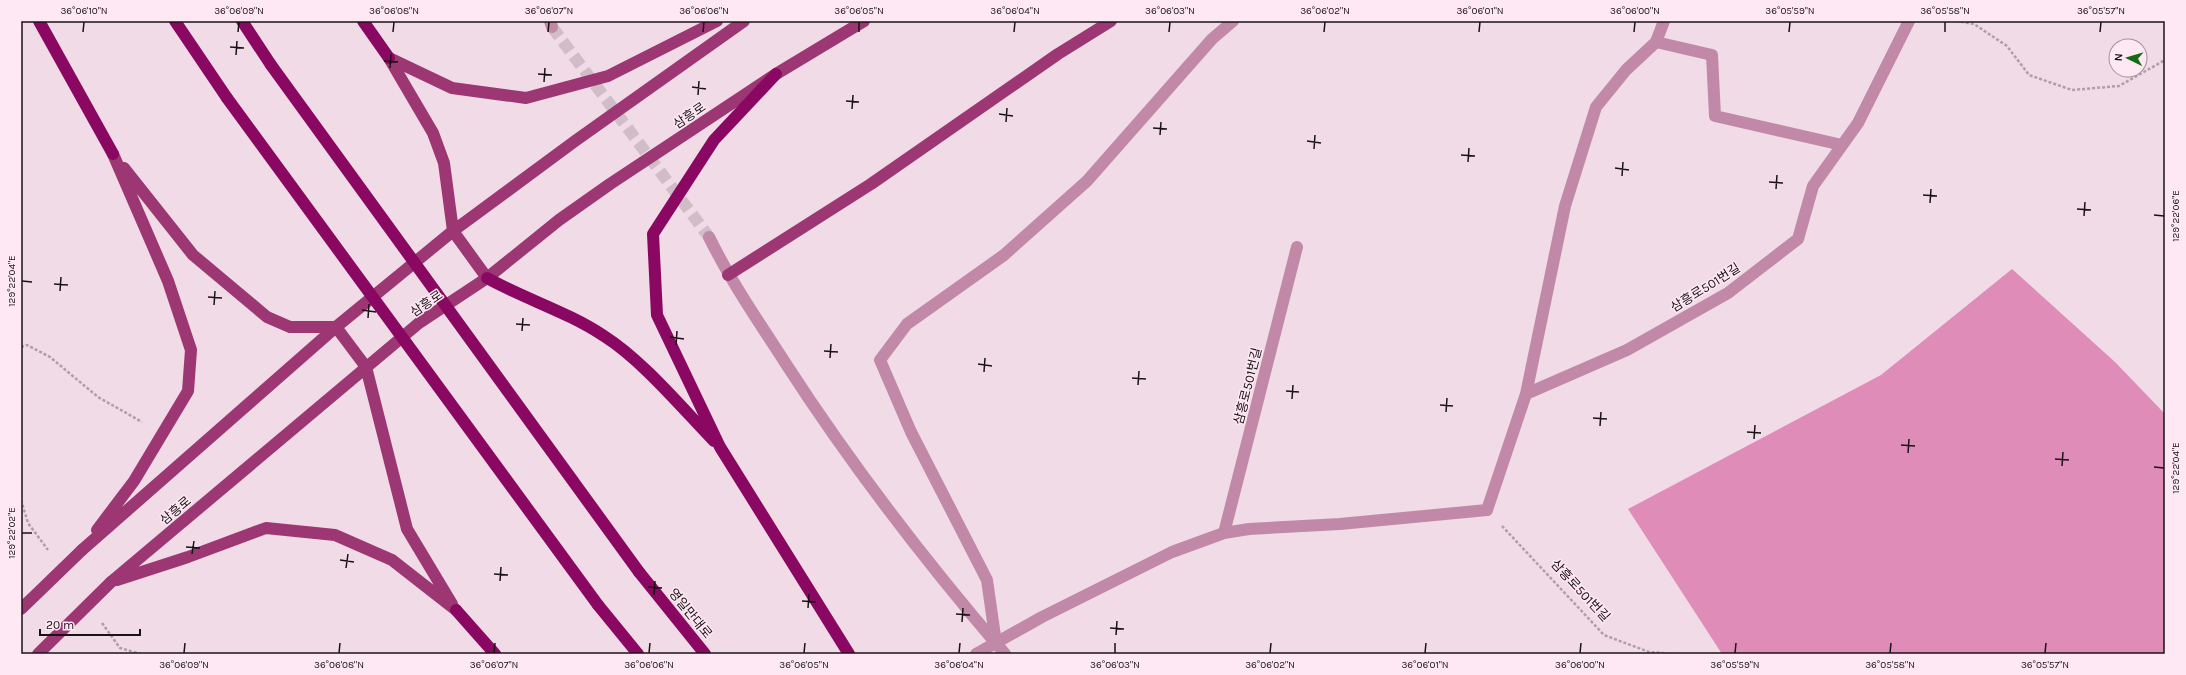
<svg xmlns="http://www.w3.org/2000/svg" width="2186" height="675" font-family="Karla,'Noto Sans KR',sans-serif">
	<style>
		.forest { fill: #df8cb9 }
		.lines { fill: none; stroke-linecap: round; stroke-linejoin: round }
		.minor-tunnel { stroke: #d1bdc7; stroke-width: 12; stroke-dasharray: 12 6; stroke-linecap: butt }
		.path { stroke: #b09ea7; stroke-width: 2.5; stroke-dasharray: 3 2; stroke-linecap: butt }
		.minor { stroke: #c189a7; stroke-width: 12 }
		.major { stroke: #9c3774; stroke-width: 12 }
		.highway { stroke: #8b0862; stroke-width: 12 }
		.major-bridge { stroke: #9c3774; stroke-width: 12 }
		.highway-bridge { stroke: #8b0862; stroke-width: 12 }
		.ticks { fill: none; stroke: #1a1316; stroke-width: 1.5 }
		.labels { text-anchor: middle; stroke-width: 3; stroke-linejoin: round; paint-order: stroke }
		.street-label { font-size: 13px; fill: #1a1316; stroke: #fee8f3 }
		.neatline { fill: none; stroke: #1a1316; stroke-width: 1.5 }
		.ticks-label { font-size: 10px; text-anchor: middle; fill: #1a1316 }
	</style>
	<rect width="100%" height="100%" fill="#f1dbe6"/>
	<!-- forest -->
	<path class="forest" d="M2012 269 2115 362 2165 414V654H1722L1628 509 1881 375Z"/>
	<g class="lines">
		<!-- minor-tunnel -->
		<path class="minor-tunnel" d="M552 27 709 237"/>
		<!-- path -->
		<path class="path" d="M1956 21 1974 24 2007 46 2029 75 2072 90 2119 86 2165 60
			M21 347 27 345 50 357 98 397 142 422
			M21 500 28 523 48 550
			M1502 526 1604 635 1649 652 1674 654
			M102 623 120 648 141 654"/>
		<!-- minor -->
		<path class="minor" d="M550 21 552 27
			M1656 42 1712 55 1715 116 1842 145
			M709 237C731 282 759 322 786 364 852 466 926 562 1005 654
			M1526 394 1565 206 1596 107 1626 70 1656 42 1664 21
			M1224 533 1297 247
			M996 643 987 580 911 432 880 360 907 324 1004 255 1087 181 1212 39 1233 21
			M976 654 1042 617 1172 552 1224 533 1249 529 1340 524 1487 510 1526 394 1627 350 1728 293 1798 239 1813 186 1858 123 1909 21"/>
		<!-- major -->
		<path class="major" d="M389 58 452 88 526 98 608 76 717 21
			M389 58 433 133 444 163 453 231 487 278
			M124 168 193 255 267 317 290 327H336
			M728 275 871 184 1058 54 1111 21
			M336 327 366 367 407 529 452 604
			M97 530 134 481 188 391 191 350 168 281 113 154
			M82 550 336 327 453 231 575 141 744 21
			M117 580 188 557 266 528 335 535 392 560 456 610
			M111 582 419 323 487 278 559 220 610 184 776 74 864 21"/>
		<!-- highway -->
		<path class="highway" d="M39 21 113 154
			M175 21 227 98
			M242 21 271 65
			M363 21 389 58
			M776 74 714 140 653 234 657 315 720 447 849 654
			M487 278C525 299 568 312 604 336 642 360 682 408 714 441
			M639 572 705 654
			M598 605 638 654
			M456 610 495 654"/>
		<!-- major-bridge -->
		<path class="major-bridge" d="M21 609 82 550
			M38 654 111 582"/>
		<!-- highway-bridge -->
		<path class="highway-bridge" d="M271 65 639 572
			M227 98 598 605"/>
	</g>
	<!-- ticks -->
	<path class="ticks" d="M83 32 84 22M238 32 239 22M393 32 394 22M548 32 549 22M703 32 704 22M859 32V22M1014 32 1015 22M1169 32 1170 22M1324 32 1325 22M1479 32 1480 22M1634 32 1635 22M1789 32 1790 22M1945 32V22M2100 32 2101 22M230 47 244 48M236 55 237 41M384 61 398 62M390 68 391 54M538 74 552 75M544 82 545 68M692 87 706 89M698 95 699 81M846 101 859 102M852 109 853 95M999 114 1013 116M1006 122 1007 108M1153 128 1167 129M1160 135 1161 122M1307 141 1321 143M1314 149 1315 135M1461 155 1475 156M1468 162 1469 148M1615 168 1629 170M1622 176 1623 162M1769 182 1783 183M1776 189 1777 175M1923 195 1937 196M1930 203 1931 189M2077 209 2091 210M2154 215 2164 216M2084 216 2085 202M22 281 32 282M54 284 68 285M60 291 61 277M208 297 222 298M214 305 215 291M362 310 376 312M368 318 369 304M516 324 530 325M522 331 523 318M670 337 684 339M676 345 677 331M824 351 838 352M830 358 831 344M978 364 992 366M984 372 985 358M1132 378 1146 379M1138 385 1139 371M1286 391 1299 392M1292 399 1293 385M1440 405 1453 406M1446 412 1447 398M1593 418 1607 419M1600 426 1601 412M1747 432 1761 433M1754 439 1755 425M1901 445 1915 446M1908 453 1909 439M2055 459 2069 460M2062 466 2063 452M2154 467 2164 468M22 533H32M186 547 200 548M192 554 194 541M340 560 354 562M346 568 348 554M494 574 508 575M500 581 501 567M648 587 662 588M654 595 655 581M802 601 816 602M808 608 809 594M956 614 970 615M962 622 963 608M1110 628 1124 629M1116 635 1117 621M184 653 185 643M339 653 340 643M494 653 495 643M649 653 650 643M804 653 805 643M959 653 960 643M1115 653V643M1270 653 1271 643M1425 653 1426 643M1580 653 1581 643M1735 653 1736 643M1890 653 1891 643M2045 653 2046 643"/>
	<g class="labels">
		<!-- street labels -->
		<g class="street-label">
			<text transform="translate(689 115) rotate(-34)" y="5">삼흥로</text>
			<text transform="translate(1705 287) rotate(-32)" y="5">삼흥로501번길</text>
			<text transform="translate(426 303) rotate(-34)" y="5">삼흥로</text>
			<text transform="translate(1247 386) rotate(-76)" y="5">삼흥로501번길</text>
			<text transform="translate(175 510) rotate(-40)" y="5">삼흥로</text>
			<text transform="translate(1581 590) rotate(47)" y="5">삼흥로501번길</text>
			<text transform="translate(691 613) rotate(51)" y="5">영일만대로</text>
		</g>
	</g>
	<!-- border -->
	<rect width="2186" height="675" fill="none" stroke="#fee8f3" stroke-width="44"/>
	<!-- north arrow -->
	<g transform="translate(2128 58) rotate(275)"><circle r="19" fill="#fee8f3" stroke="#a3939b"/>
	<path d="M0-3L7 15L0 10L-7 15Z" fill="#136b13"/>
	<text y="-6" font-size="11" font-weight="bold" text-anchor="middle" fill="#1a1316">N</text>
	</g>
	<!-- scale -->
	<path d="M40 629v6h100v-6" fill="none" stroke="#1a1316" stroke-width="2"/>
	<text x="46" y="629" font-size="12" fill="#1a1316" stroke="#fee8f3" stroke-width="3" paint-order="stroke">20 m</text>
	<rect x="22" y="22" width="2142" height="631" class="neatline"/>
	<g class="ticks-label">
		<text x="84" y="14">36°06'10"N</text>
		<text x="239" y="14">36°06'09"N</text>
		<text x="394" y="14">36°06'08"N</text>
		<text x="549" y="14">36°06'07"N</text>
		<text x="704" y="14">36°06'06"N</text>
		<text x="859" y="14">36°06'05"N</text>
		<text x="1015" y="14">36°06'04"N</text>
		<text x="1170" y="14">36°06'03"N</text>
		<text x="1325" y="14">36°06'02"N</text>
		<text x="1480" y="14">36°06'01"N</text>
		<text x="1635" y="14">36°06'00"N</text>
		<text x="1790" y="14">36°05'59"N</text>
		<text x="1945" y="14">36°05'58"N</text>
		<text x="2101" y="14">36°05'57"N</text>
		<text transform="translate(2175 216) rotate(-90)" y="4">129°22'06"E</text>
		<text transform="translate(11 281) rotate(-90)" y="4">129°22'04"E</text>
		<text transform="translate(2175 468) rotate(-90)" y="4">129°22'04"E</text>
		<text transform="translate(11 533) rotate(-90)" y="4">129°22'02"E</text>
		<text x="184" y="668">36°06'09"N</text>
		<text x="339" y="668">36°06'08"N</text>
		<text x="494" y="668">36°06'07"N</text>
		<text x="649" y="668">36°06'06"N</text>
		<text x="804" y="668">36°06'05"N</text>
		<text x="959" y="668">36°06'04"N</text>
		<text x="1115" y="668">36°06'03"N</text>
		<text x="1270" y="668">36°06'02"N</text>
		<text x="1425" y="668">36°06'01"N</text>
		<text x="1580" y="668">36°06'00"N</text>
		<text x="1735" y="668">36°05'59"N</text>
		<text x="1890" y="668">36°05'58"N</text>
		<text x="2045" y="668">36°05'57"N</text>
	</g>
</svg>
